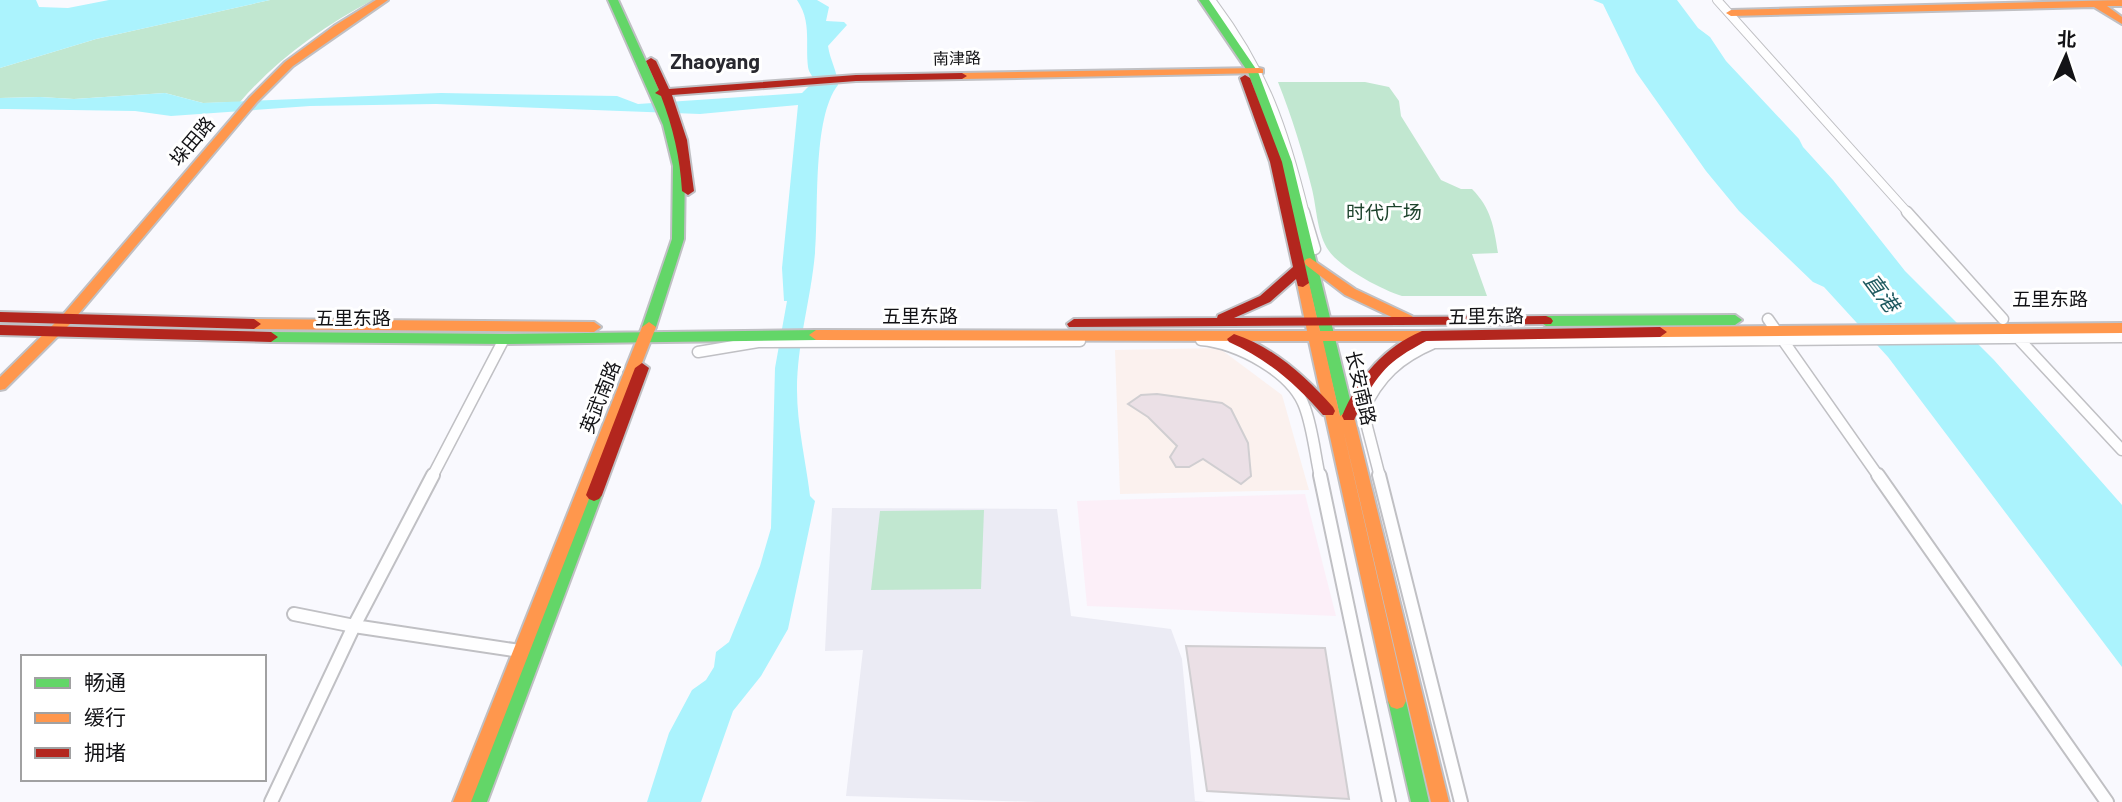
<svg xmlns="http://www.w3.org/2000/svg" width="2122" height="802" font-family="Barlow,'Noto Sans SC',sans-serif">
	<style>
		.commercial { fill: #fbf1ee }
		.built { fill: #ebebf4 }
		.medical { fill: #fceff8 }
		.green { fill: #c1e7d0 }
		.water { fill: #abf3fd }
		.building { fill: #ebe0e6; stroke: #d0ced1; stroke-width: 2 }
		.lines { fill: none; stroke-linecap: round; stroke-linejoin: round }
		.street-far2-casing { stroke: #c0c0c4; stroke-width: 10 }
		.street-far1-casing { stroke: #c0c0c4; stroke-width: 13 }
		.street-casing { stroke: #c0c0c4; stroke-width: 16 }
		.fast-casing { stroke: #c0c0c4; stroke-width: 4 }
		.slow-casing { stroke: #c0c0c4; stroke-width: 4 }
		.jam-casing { stroke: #c0c0c4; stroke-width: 4 }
		.street-far2 { stroke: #fefeff; stroke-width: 8 }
		.street-far1 { stroke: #fefeff; stroke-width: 10 }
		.street { stroke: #fefeff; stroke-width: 12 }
		.fast { fill: #63d668; fill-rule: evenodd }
		.slow { fill: #ff974d; fill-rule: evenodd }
		.jam { fill: #b3261e; fill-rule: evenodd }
		.labels { text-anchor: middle; stroke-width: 6; stroke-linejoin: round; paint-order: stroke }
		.far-street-label { font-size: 16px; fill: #131316; stroke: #fff }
		.street-label { font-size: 19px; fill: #131316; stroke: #fff }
		.park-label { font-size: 19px; fill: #1d432c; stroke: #fff }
		.far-district-label { font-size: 21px; font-weight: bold; fill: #28282f; stroke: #fff }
		.water-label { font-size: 21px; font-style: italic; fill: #1f5a60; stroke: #fff }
	</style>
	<rect width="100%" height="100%" fill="#f9f9fe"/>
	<!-- commercial -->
	<path class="commercial" d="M1219 348 1282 395 1309 490 1120 494 1115 350Z"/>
	<!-- built -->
	<path class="built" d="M832 508 1057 509 1071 616 1171 629 1182 659 1195 801 1206 802H1037L846 796 863 650 825 651Z"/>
	<!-- medical -->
	<path class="medical" d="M1305 494 1336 616 1087 606 1077 501Z"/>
	<!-- green -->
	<path class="green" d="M270 0H373C322 27 277 59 240 102L203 103 165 93 74 99 40 97 0 98V68L96 39Z
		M1278 82H1365L1389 87 1399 101 1401 116 1441 180 1461 189H1472C1491 208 1494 227 1498 253L1472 254 1487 296H1402C1382 290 1341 268 1329 251 1317 234 1317 210 1312 189 1303 153 1292 117 1278 82Z
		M984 510 981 589 871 590 880 511Z"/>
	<!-- water -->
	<path class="water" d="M0 0H36L39 7 68 8 109 0H270L96 39 0 68Z
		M797 0H817L829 7 826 21 844 22 847 25 828 46C830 60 837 70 838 85 812 118 819 210 815 253 811 299 797 343 797 390 797 425 806 462 810 496L815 501 788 629 761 676 733 711 701 802H647L669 733 692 690 706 680 714 667 716 652 729 642 760 566 771 528 775 368 787 301H784L782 268 798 105 700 114 436 104 310 106 171 116 135 111 6 109H0V98L40 97 74 99 165 93 203 103 441 93 617 96 638 104 802 93 813 82C813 74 809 74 808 67 805 43 812 22 797 0Z
		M1593 0H1677L1698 28 1710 37 1726 61 1799 139 1803 147 1833 180 1905 271 1994 360 2122 505V667L1888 357 1824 287 1813 282 1739 211 1706 171 1636 72 1603 4Z"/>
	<!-- building -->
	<path class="building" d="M1157 394 1222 403 1231 409 1248 443 1251 476 1241 484 1203 459 1189 467H1176L1170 457 1177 446 1148 417 1128 404 1141 395Z
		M1186 646 1325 648 1349 799 1207 791Z"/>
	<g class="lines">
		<defs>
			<path id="street-far2" d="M1211 0C1265 71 1284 129 1305 214
				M1717 0 1909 214"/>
			<path id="street-far1" d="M1304 212 1315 249
				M1907 212 2003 319
				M1768 319 1879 477
				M2017 337 2122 450
				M1201 340C1237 343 1293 372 1305 408 1313 430 1315 455 1320 477
				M698 352 758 342 1080 341
				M432 477 504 339
				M1380 477 1363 411C1379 376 1399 358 1434 343L2122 337"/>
			<path id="street" d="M1320 475 1389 802
				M1379 475 1461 802
				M1878 475 2107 802
				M294 614 354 626 520 651
				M271 802 354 626 433 475"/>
			<path id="fast" d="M608 0H618L675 125 685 166 684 239 656 327 649 332 642 327 672 239 673 166 663 125Z
				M1199 0H1209L1258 72 1292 162 1354 416 1352 420H1342L1340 416 1280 162 1248 72Z
				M1735 315 1742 320 1735 325 1546 326 1539 321 1546 316Z
				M816 330 823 335 816 340 504 344 271 342 264 337 271 332 504 334Z
				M594 489 599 491 602 495 487 802H469L586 495 589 491Z
				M1397 693 1403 695 1406 701 1429 802H1411L1388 701 1391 695Z"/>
			<path id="slow" d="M376 0H388L293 66 257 102 71 323 5 389 0 390V377L61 317 249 98 285 62 334 26Z
				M2122 0V6H2107L2122 17V24L2094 7 1731 16 1726 13 1731 10Z
				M1259 68 1263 69V73L962 79 957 76 962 73Z
				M1310 258 1355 289 1412 316 1414 319 1412 322H1402L1345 295 1306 265 1304 262 1306 259Z
				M1303 279 1309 283 1320 331H1422L1429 336 1422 341H1323L1340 416 1347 411 1352 412 1354 416 1449 802H1431L1343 429 1406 701 1403 707 1397 709 1391 707 1388 701 1309 341 816 340 809 335 816 330 1307 331 1297 283Z
				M254 319 594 322 601 327 594 332 254 329 247 324Z
				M649 322 656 327 471 802H453L642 327Z
				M2122 323V333L1660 337 1653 332 1660 327Z"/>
			<path id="jam" d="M651 58 656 61 669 89 856 75 962 73 967 76 962 79 856 81 672 95 687 140 694 191 688 195 682 191C680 158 673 127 661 96L655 93 659 90 646 61Z
				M1245 75 1250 78 1282 162 1309 283 1303 287 1298 286 1296 279 1270 302 1234 318 1546 316 1551 318 1553 321 1551 324 1069 327 1067 324 1074 319 1217 318 1218 315 1260 296 1293 267 1270 162 1240 78Z
				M0 312 254 319 261 324 254 329 0 322Z
				M0 325 271 332 278 337 271 342 0 335Z
				M1660 327 1667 332 1660 337 1426 341C1418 346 1409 350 1401 356 1377 372 1367 394 1354 420H1344L1342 416C1358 378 1384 347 1422 331Z
				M1234 334C1274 347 1306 377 1333 407L1335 411 1333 415H1323C1296 384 1267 359 1229 342L1227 339Z
				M642 363 649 368 602 495 599 499 594 501 589 499 586 495 635 368Z"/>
		</defs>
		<!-- street-far2 casing -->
		<use href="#street-far2" class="street-far2-casing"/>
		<!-- street-far1 casing -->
		<use href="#street-far1" class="street-far1-casing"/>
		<!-- street casing -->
		<use href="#street" class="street-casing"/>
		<!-- fast casing -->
		<use href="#fast" class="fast-casing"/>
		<!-- slow casing -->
		<use href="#slow" class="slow-casing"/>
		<!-- jam casing -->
		<use href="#jam" class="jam-casing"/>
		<!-- street-far2 -->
		<use href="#street-far2" class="street-far2"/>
		<!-- street-far1 -->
		<use href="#street-far1" class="street-far1"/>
		<!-- street -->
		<use href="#street" class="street"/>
		<!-- fast -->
		<use href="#fast" class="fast"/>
		<!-- slow -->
		<use href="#slow" class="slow"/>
		<!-- jam -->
		<use href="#jam" class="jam"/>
	</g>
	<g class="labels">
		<!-- far-street labels -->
		<g class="far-street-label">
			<text transform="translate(957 58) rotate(-1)" y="6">南津路</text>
		</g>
		<!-- street labels -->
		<g class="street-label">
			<text transform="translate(192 141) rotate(-50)" y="7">垛田路</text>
			<text x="2050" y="306">五里东路</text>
			<text x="920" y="323">五里东路</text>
			<text transform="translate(1486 316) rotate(-1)" y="7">五里东路</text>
			<text x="353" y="325">五里东路</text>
			<text transform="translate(1361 388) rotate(77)" y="7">长安南路</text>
			<text transform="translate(600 397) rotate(-68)" y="7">英武南路</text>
		</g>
		<!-- park labels -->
		<g class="park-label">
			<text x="1384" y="219">时代广场</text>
		</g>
		<!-- far-district labels -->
		<g class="far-district-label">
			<text x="715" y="69">Zhaoyang</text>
		</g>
		<!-- water labels -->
		<g class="water-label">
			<text transform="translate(1881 293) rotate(53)" y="7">直港</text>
		</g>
	</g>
	<!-- legend -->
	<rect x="21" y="655" width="245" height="126" fill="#ffffff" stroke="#a1a1a2" stroke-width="2"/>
	<rect x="35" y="678" width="35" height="10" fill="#63d668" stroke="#a1a1a2" stroke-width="2"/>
	<text x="84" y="690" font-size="21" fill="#131316">畅通</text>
	<rect x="35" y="713" width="35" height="10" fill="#ff974d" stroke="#a1a1a2" stroke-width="2"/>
	<text x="84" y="725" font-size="21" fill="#131316">缓行</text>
	<rect x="35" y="748" width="35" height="10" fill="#b3261e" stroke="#a1a1a2" stroke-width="2"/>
	<text x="84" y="760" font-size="21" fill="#131316">拥堵</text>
	<!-- north arrow -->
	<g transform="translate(2066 56) rotate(3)" stroke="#ffffff" stroke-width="5" paint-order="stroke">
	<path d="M0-5L12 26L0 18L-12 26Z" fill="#131316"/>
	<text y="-10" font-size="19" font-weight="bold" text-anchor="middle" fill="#131316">北</text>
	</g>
</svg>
